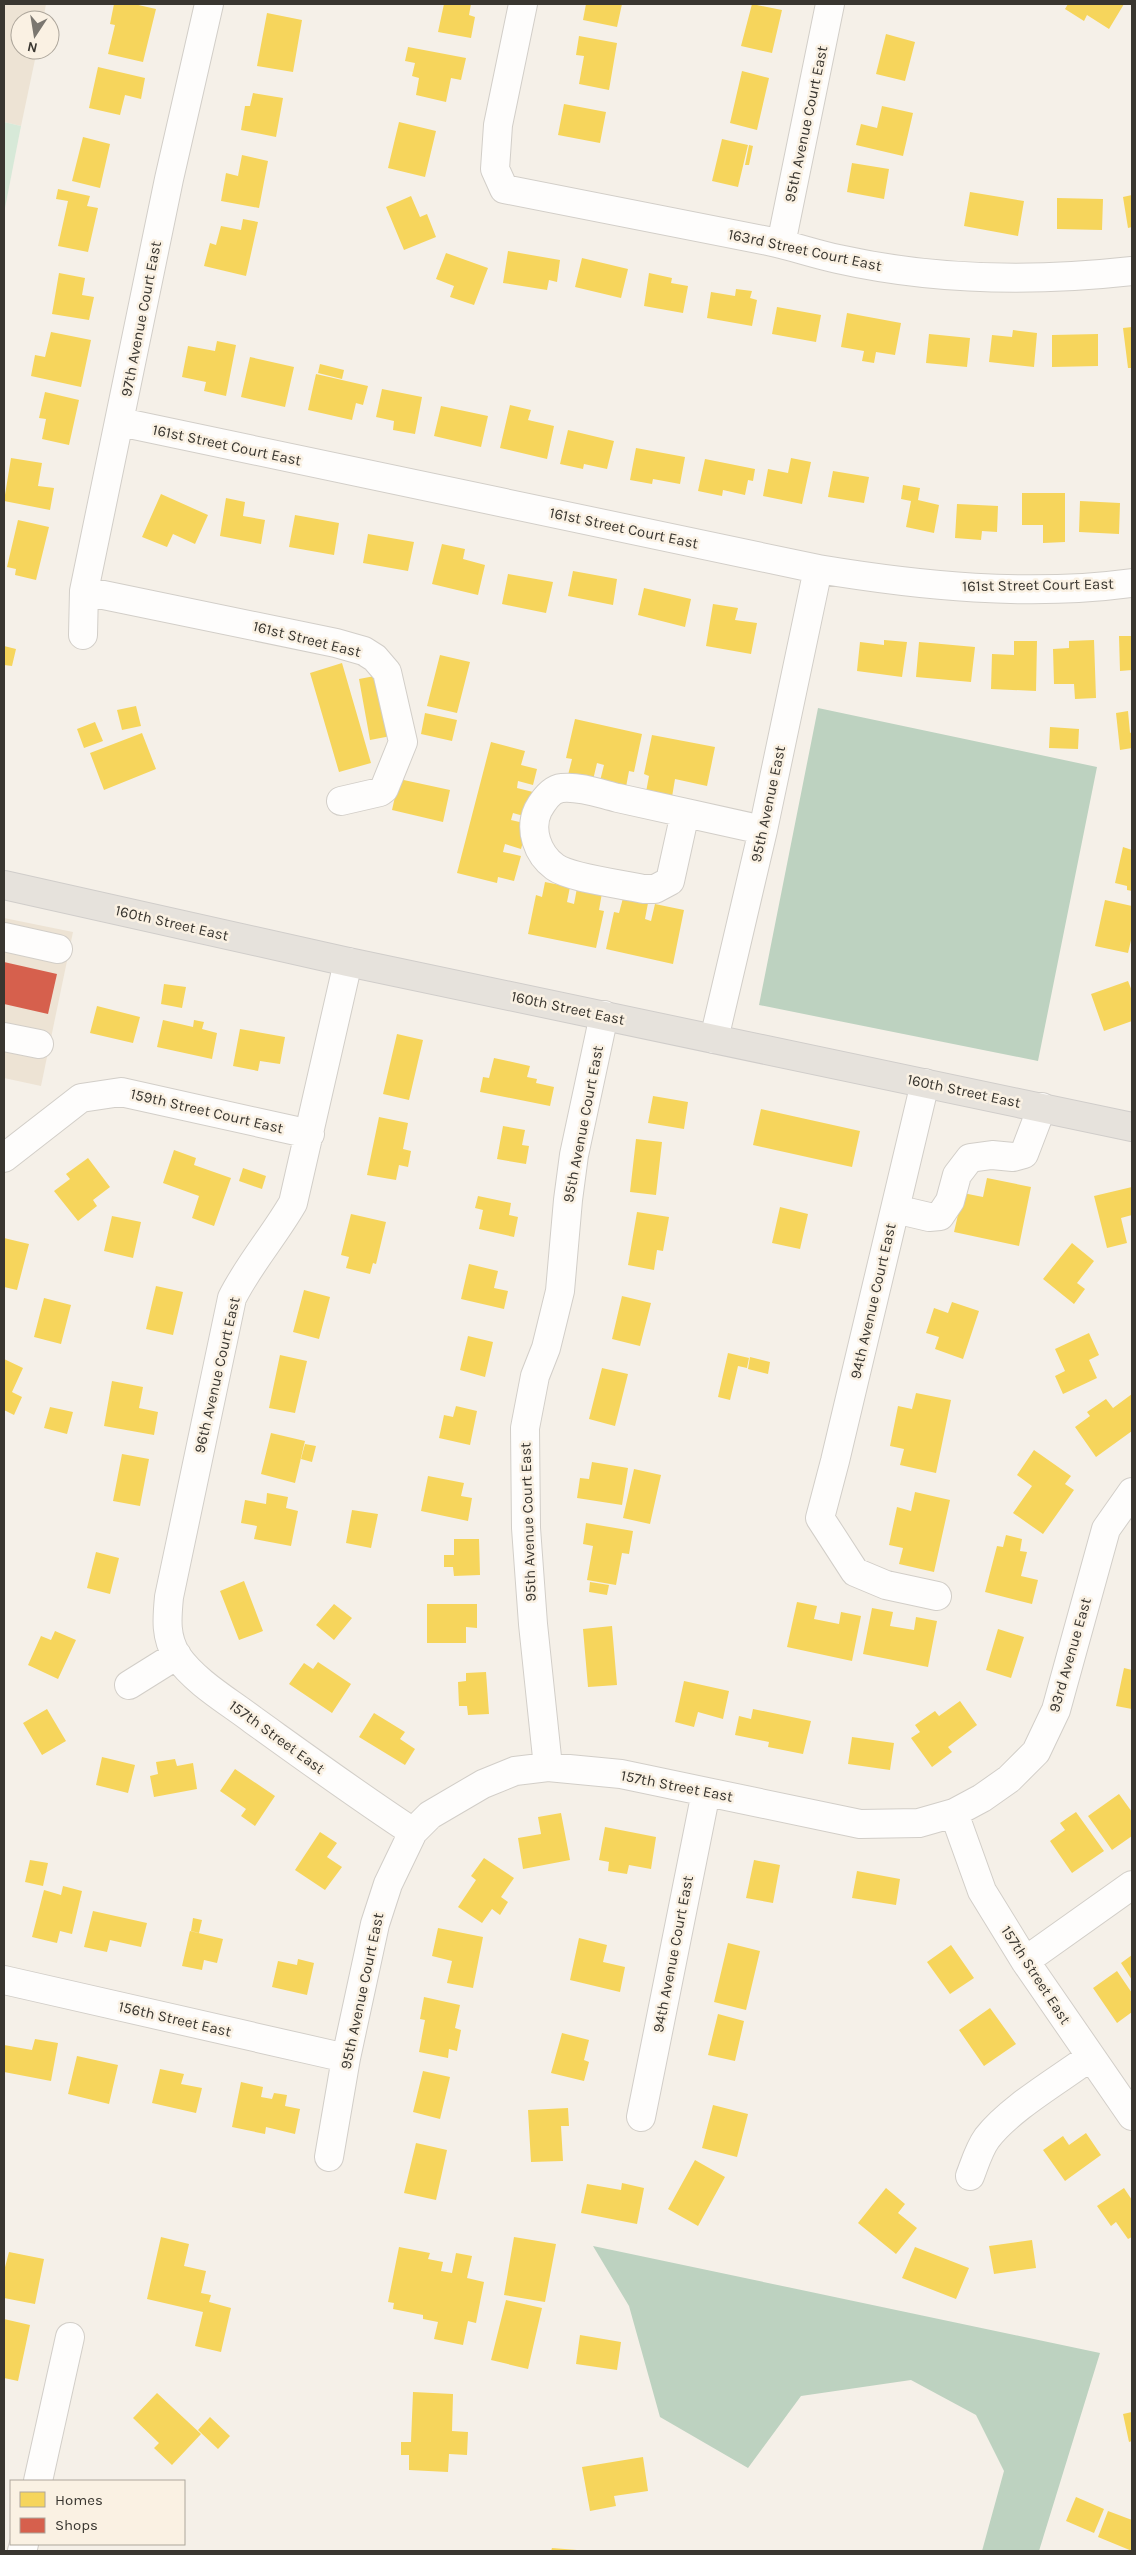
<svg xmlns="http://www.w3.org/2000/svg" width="1136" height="2555" font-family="Karla,sans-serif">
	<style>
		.built { fill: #ede3d4 }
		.green { fill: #d7e9d8 }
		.forest { fill: #bdd2c0 }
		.homes { fill: #f6d55c }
		.shops { fill: #d6604d }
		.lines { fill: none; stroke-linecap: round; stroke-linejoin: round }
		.minor-casing { stroke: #d2cec8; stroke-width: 30 }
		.major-casing { stroke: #d0cdca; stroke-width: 30 }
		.minor { stroke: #fefdfc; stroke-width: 28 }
		.major { stroke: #e6e2dc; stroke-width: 28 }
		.labels { text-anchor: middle; stroke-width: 5; stroke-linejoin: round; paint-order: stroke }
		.street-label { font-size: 15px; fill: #393630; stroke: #faf1e3 }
	</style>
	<rect width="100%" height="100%" fill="#f5f0e8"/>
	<!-- built -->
	<path class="built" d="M4 4H46L43 20H20V50H37L21 126 4 122Z
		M4 918 73 932 41 1086 4 1078Z"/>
	<!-- green -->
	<path class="green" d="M4 122 21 126 4 213Z"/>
	<!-- forest -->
	<path class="forest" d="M818 708 1097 767 1038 1061 759 1005Z
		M593 2246 1100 2353 1039 2551H982L1004 2471 976 2415 911 2380 801 2396 748 2468 660 2417 629 2306Z"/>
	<!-- homes -->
	<path class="homes" d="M114 4H134L156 9 143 62 108 54 115 25 110 24Z
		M444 4H471L469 15 475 17 471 38 438 32Z
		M586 4H622L617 27 583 20Z
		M752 4 782 10 772 53 741 46Z
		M1068 4H1124L1109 29 1087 15 1084 21 1065 9Z
		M267 13 302 20 293 72 257 66Z
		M886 34 915 42 905 81 876 74Z
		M579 36 617 43 609 90 579 84 584 56 576 55Z
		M408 47 466 58 461 80 451 78 446 102 416 95 419 78 412 76 415 63 405 61Z
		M98 67 145 78 141 99 125 95 120 115 89 108Z
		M742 71 769 78 757 130 730 123Z
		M253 93 283 98 276 137 241 130 245 106H250Z
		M564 104 606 112 600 143 558 135Z
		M882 106 913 113 903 156 856 145 861 124 877 128Z
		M399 122 436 131 425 177 388 168Z
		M83 137 110 144 100 188 72 181Z
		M722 139 748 145 738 187 712 181Z
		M749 145 753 146 749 165H745Z
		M242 155 268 161 259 208 221 201 226 173 238 176Z
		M852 163 889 169 884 199 847 192Z
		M58 189 90 196 87 206 98 208 88 252 58 246 68 201 56 199Z
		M970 192 1024 201 1018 236 964 226Z
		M1132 195V227L1128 228 1123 197Z
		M411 196 420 217 427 214 436 237 404 250 386 207Z
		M1057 198 1103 199 1102 230 1057 229Z
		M243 219 258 222 246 276 204 266 210 243 216 245 221 226 241 230Z
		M508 251 560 260 557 282 549 280 547 290 503 283Z
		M446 253 488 268 474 305 450 297 454 286 436 279Z
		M582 258 628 269 621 298 575 287Z
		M59 273 85 278 82 295 94 297 89 320 52 314Z
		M649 273 672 278 671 283 688 286 683 313 644 306Z
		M736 289 752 291 750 298 757 300 752 326 707 318 711 292 735 296Z
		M777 307 821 315 816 342 772 334Z
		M847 313 901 323 895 355 876 352 874 363 862 361 864 351 841 347Z
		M1132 327V368H1128L1123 328Z
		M1013 330 1037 333 1034 367 989 362 992 335 1012 337Z
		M51 332 91 340 81 387 31 376 35 355 45 357Z
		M929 334 970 338 967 367 926 363Z
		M1098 334V366L1052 367V335Z
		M217 341 236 345 226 396 204 391 206 382 182 377 188 346 215 351Z
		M250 357 294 367 285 407 241 397Z
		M320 364 344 370 342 379 318 373Z
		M316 374 368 386 363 405 356 403 352 420 308 410Z
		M382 389 422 397 415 434 393 430 394 421 376 417Z
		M45 392 79 400 69 445 42 439 46 419 39 418Z
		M510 405 531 410 528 420 554 426 547 459 500 448Z
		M441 406 488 416 481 447 434 436Z
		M568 430 614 441 607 469 584 464 583 469 560 464Z
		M636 448 685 457 680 484 653 479 652 484 630 480Z
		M11 458 42 463 38 486 54 488 50 510 4 501Z
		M791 458 811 462 802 504 763 496 768 469 788 473Z
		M705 459 755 469 753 481 748 480 745 495 723 490 722 496 698 491Z
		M833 471 869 477 864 503 828 497Z
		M903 485 920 488 918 500 939 505 934 533 906 527 911 501 901 499Z
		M1022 493H1065V542L1043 543V525H1022Z
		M161 494 208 515 195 544 173 534 167 547 142 537Z
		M226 498 245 502 243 516 265 520 261 544 220 536Z
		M1080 501 1120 503 1119 534 1079 532Z
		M957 504 998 506 997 532 982 531 981 540 955 538Z
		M295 515 339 523 334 555 289 547Z
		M18 520 49 527 36 580 15 575 16 569 7 567Z
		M368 534 414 542 408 571 363 563Z
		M442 544 465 549 463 559 485 565 478 595 432 584Z
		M573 571 617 579 613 605 568 596Z
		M508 574 553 582 546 613 502 604Z
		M644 588 691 599 685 627 638 615Z
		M713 604 738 608 735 620 757 623 751 654 706 646Z
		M1119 636H1132V670L1120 671Z
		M884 640 907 642 902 677 857 671 860 642 884 645Z
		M1094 640 1096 698 1075 699 1074 684H1054L1053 649 1069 648V641Z
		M1014 641H1037L1036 691 991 689 992 654 1014 655Z
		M919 642 975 647 971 682 916 677Z
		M4 646 16 649 12 666 4 665Z
		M440 655 470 662 457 713 427 706Z
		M342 663 371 763 339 772 310 673Z
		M380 675 391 736 370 740 359 679Z
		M136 706 141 726 122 730 117 710Z
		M1128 711 1130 733 1132 732V748L1120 750 1116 713Z
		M425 713 457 720 452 741 421 734Z
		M575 719 642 734 634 772 629 771 626 787 600 781 604 765 597 763 593 780 568 775 572 759 566 758Z
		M95 722 103 741 84 748 77 729Z
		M1050 727 1079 729 1078 749 1049 748Z
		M142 733 156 769 104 790 90 753Z
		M652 735 715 747 707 786 675 779 672 797 646 792 649 776 644 774Z
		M491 742 525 751 521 765 537 769 533 785 518 781 517 788 533 792 527 817 513 813 511 820 528 824 521 849 505 844 503 852 521 856 514 881 498 877 497 883 457 873Z
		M399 779 450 790 443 822 392 810Z
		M1123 847 1132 850V891L1127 890V886L1115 883Z
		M545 882 570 887 567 902 574 904 577 888 602 893 599 910 604 911 596 948 528 934 536 895 542 897Z
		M623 898 648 903 645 919 651 921 655 904 684 910 673 964 606 949 614 912 619 913Z
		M1105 900 1132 906V936L1128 953 1095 946Z
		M1128 981 1132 991V1021L1104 1031 1091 994Z
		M164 984 186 987 182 1008 161 1004Z
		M97 1006 140 1017 133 1043 90 1033Z
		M163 1020 193 1027 194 1020 204 1022 202 1029 217 1033 212 1059 157 1047Z
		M240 1029 285 1037 280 1064 260 1061 258 1071 233 1066Z
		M397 1034 423 1040 409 1100 383 1094Z
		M494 1058 530 1066 527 1077 537 1079 536 1083 554 1087 550 1106 480 1092 483 1077 489 1078Z
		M653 1096 688 1102 684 1129 648 1123Z
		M761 1109 860 1131 852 1167 753 1145Z
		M379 1117 408 1123 403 1149 411 1151 408 1167 399 1165 396 1180 367 1175Z
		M503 1126 525 1130 522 1145 529 1146 526 1164 497 1159Z
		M636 1139 662 1142 656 1195 630 1192Z
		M174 1150 196 1158 194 1165 231 1178 214 1226 192 1218 199 1196 163 1183Z
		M88 1158 110 1187 93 1200 97 1206 78 1221 54 1191 70 1179 66 1174Z
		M243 1168 266 1176 262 1189 239 1181Z
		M987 1178 1031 1187 1019 1246 954 1232 963 1193 983 1197Z
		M1132 1187V1215L1121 1218 1127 1243 1107 1248 1094 1196Z
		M478 1196 511 1203 509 1215 518 1217 514 1237 479 1229 483 1210 475 1208Z
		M780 1207 808 1214 800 1249 772 1243Z
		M637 1212 669 1217 663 1251 657 1250 654 1270 628 1265Z
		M351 1214 386 1222 376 1264 373 1263 370 1274 346 1268 349 1257 341 1255Z
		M112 1216 141 1222 133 1258 104 1251Z
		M4 1238 29 1244 17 1290 4 1287Z
		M1072 1243 1094 1261 1077 1283 1085 1289 1074 1304 1043 1279Z
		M469 1264 498 1271 494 1288 508 1291 504 1309 461 1299Z
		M156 1286 183 1292 173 1335 146 1329Z
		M304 1290 330 1297 319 1339 293 1332Z
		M622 1296 651 1303 640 1346 612 1339Z
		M44 1298 71 1305 61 1344 34 1337Z
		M952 1302 979 1311 963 1359 935 1349 939 1337 926 1333 934 1308 948 1313Z
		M1089 1333 1099 1355 1089 1360 1097 1378 1063 1394 1055 1376 1065 1371 1055 1349Z
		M468 1336 493 1342 485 1377 460 1370Z
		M728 1353 749 1358 747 1368 738 1366 730 1400 718 1397Z
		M280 1355 307 1361 295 1413 269 1408Z
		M750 1357 770 1362 768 1374 748 1369Z
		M4 1359 23 1368 12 1392 22 1397 14 1415 4 1410Z
		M602 1368 628 1374 615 1426 589 1419Z
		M112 1381 143 1387 139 1408 158 1412 154 1435 104 1426Z
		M916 1393 951 1400 936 1473 900 1465 904 1449 890 1446 898 1406 912 1409Z
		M1132 1394V1431L1096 1457 1075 1427 1090 1416 1087 1412 1106 1399 1113 1408Z
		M456 1406 477 1411 470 1445 439 1438 444 1415 453 1417Z
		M50 1407 73 1412 67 1434 44 1428Z
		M271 1433 305 1441 295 1483 261 1474Z
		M305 1444 316 1446 312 1462 301 1459Z
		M1034 1450 1071 1476 1065 1484 1074 1490 1043 1534 1013 1513 1032 1486 1017 1475Z
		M122 1454 149 1459 140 1506 113 1501Z
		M592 1462 628 1468 622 1505 577 1498 580 1478 589 1479Z
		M634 1469 661 1475 650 1524 623 1518Z
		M428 1476 464 1483 461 1496 472 1498 468 1521 421 1511Z
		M915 1492 950 1500 934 1572 899 1564 903 1548 889 1545 897 1507 911 1511Z
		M267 1493 288 1497 286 1508 298 1511 291 1546 254 1539 257 1526 241 1523 245 1500 266 1504Z
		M352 1510 378 1514 371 1548 346 1543Z
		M586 1523 633 1531 629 1554 622 1553 616 1585 587 1580 593 1546 583 1544Z
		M1006 1535 1022 1539 1020 1551 1027 1552 1021 1576 1038 1580 1032 1604 985 1592 997 1546 1003 1547Z
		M454 1539H479L480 1575 454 1576 453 1567H444V1555H454Z
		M96 1552 119 1558 110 1594 87 1588Z
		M244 1581 263 1631 239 1640 220 1591Z
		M590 1582 609 1585 607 1595 589 1592Z
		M797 1602 817 1606 814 1619 839 1624 841 1612 861 1616 852 1661 787 1647Z
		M334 1604 352 1618 334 1640 316 1625Z
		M427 1604H477V1628L466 1627V1643H427Z
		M872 1608 893 1612 890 1626 914 1630 916 1617 937 1621 928 1667 863 1654Z
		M612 1626 617 1685 588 1687 583 1629Z
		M998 1629 1024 1637 1011 1678 986 1670Z
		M55 1631 76 1640 58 1679 28 1665 41 1636 51 1640Z
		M318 1662 351 1684 332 1713 289 1684 304 1663 313 1669Z
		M1124 1668 1132 1670V1709L1116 1706Z
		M486 1672 489 1714 468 1715 467 1706H459L458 1682 466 1681V1673Z
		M684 1681 729 1691 723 1719 698 1712 694 1727 675 1722Z
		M960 1701 977 1725 948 1747 952 1752 932 1767 911 1738 920 1732 915 1725 935 1711 939 1716Z
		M47 1709 66 1741 42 1755 23 1723Z
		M753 1709 811 1721 803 1754 768 1747 769 1742 735 1735 739 1716 751 1719Z
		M374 1713 405 1732 400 1739 415 1749 405 1765 359 1737Z
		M852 1737 894 1743 890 1770 848 1764Z
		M102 1757 135 1765 128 1793 96 1785Z
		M175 1759 177 1766 193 1763 197 1789 154 1797 150 1776 158 1774 156 1762Z
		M235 1769 275 1796 255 1826 241 1816 246 1809 220 1791Z
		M1119 1794 1132 1812V1836L1112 1850 1088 1816Z
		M1076 1812 1104 1851 1072 1873 1050 1841 1065 1830 1060 1823Z
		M561 1813 570 1860 523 1869 518 1838 541 1834 538 1817Z
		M605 1827 656 1837 651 1869 629 1865 627 1874 608 1871 609 1862 599 1860Z
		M320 1832 337 1843 327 1857 342 1867 325 1890 295 1870Z
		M484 1858 514 1878 501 1897 508 1902 500 1915 492 1909 482 1923 458 1907 476 1880 471 1876Z
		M30 1860 48 1863 43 1886 25 1882Z
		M754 1860 780 1865 773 1903 746 1898Z
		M857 1871 900 1879 896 1905 852 1898Z
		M63 1886 82 1891 72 1934 60 1931 57 1943 32 1937 44 1890 61 1895Z
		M93 1911 147 1923 141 1947 110 1940 107 1952 84 1947Z
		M193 1918 202 1920 199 1933 191 1931Z
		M438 1928 483 1937 473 1988 447 1983 452 1961 432 1956Z
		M190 1931 223 1939 217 1963 204 1960 202 1970 182 1966Z
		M579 1938 607 1945 603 1962 625 1967 620 1992 570 1980Z
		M728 1943 760 1951 746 2010 714 2002Z
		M951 1945 974 1978 950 1994 927 1962Z
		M1132 1955V1980L1121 1963Z
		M298 1959 314 1963 307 1995 272 1987 278 1961 297 1965Z
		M1117 1971 1132 1993V2012L1117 2023 1093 1988Z
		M424 1997 460 2005 455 2028 461 2030 457 2051 449 2049 448 2058 419 2052 425 2020 420 2019Z
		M990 2008 1016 2044 984 2066 959 2030Z
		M718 2014 744 2021 735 2061 708 2055Z
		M562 2033 589 2040 584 2060 589 2062 584 2081 551 2073Z
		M35 2039 58 2043 51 2081 4 2072V2045L32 2050Z
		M77 2056 118 2065 109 2104 68 2094Z
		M160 2069 184 2074 181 2084 202 2088 196 2113 152 2103Z
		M423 2071 450 2077 440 2119 413 2112Z
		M241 2082 263 2087 261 2097 272 2099 274 2093 287 2095 285 2106 300 2109 295 2134 266 2127 265 2134 232 2127Z
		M713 2105 748 2114 737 2157 702 2148Z
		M568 2108 569 2126H561L563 2161 531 2162 528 2110Z
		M1086 2133 1101 2155 1065 2181 1043 2150 1063 2136 1069 2145Z
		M416 2143 447 2150 436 2200 404 2193Z
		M695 2160 725 2177 698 2226 668 2209Z
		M622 2183 644 2188 637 2224 581 2213 587 2184 621 2190Z
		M886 2188 905 2204 898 2213 917 2228 896 2254 858 2223Z
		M1124 2188 1132 2200V2237L1128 2239 1116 2222 1111 2226 1097 2206Z
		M161 2237 189 2244 184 2266 206 2271 201 2293 211 2295 209 2302 231 2308 221 2352 195 2346 203 2312 147 2299Z
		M514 2237 556 2244 545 2302 504 2295Z
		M1032 2240 1036 2268 994 2274 989 2246Z
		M399 2247 430 2253 428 2259 443 2262 441 2271 452 2273 456 2253 472 2256 467 2278 484 2282 476 2323 468 2321 463 2345 434 2339 438 2322 423 2319V2315L393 2309 394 2303 388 2302Z
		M915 2247 969 2268 956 2299 902 2278Z
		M9 2252 44 2259 35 2304 4 2298V2271Z
		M506 2300 542 2308 528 2369 491 2360Z
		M4 2319 30 2325 18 2381 4 2378Z
		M580 2335 621 2342 617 2370 576 2364Z
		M413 2392 453 2394 452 2431 468 2432 467 2455 449 2454 448 2472 409 2470V2455H401V2442H411Z
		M157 2393 201 2434 172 2465 154 2448 159 2443 133 2418Z
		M1132 2412V2441L1129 2442 1123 2414Z
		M210 2417 230 2436 218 2449 198 2430Z
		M643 2457 648 2491 614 2496 616 2506 590 2511 582 2467Z
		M1076 2497 1104 2509 1094 2533 1066 2521Z
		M1108 2511 1132 2520V2551L1098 2537Z
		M552 2548 577 2550V2551H551Z"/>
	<!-- shops -->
	<path class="shops" d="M4 962 57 974 48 1014 4 1004Z"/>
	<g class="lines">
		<defs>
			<path id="minor" d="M523 4 498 125 495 169 504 189C592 207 680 224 768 241 792 246 815 254 838 259 936 281 1033 282 1132 271
				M781 244 830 4
				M120 422 818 569C921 586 1028 597 1132 583
				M84 591 336 643 364 651 375 658 387 672 403 742 384 789 380 792 341 801
				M83 635 84 591 169 179 209 4
				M685 813 670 881 655 889H643C622 884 570 878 555 867 537 854 529 829 538 810 543 801 551 789 562 788 580 786 601 794 618 798 666 809 715 819 763 830
				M4 937 58 949
				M348 962 293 1203C274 1236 249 1264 232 1298L169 1597C167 1618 165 1637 177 1656 195 1682 228 1701 253 1720 306 1758 358 1796 413 1832
				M4 1037 39 1044
				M714 1039 763 830 818 569
				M925 1083 835 1461 820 1518 855 1572 886 1585 937 1596
				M4 1158 81 1098 121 1092 310 1134
				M895 1209 929 1217 940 1216 950 1201 957 1175 970 1158 992 1155 1013 1157 1024 1154 1042 1107
				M129 1685 177 1655
				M548 1767 533 1624 526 1528 525 1428 535 1376 546 1348 560 1291 568 1200 574 1155 604 1015
				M954 1813 982 1891 1025 1961 1132 2116
				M1025 1961 1132 1885
				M4 1980 346 2058
				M641 2117 706 1792
				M329 2157 346 2058 375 1924 388 1884 413 1832 430 1815 483 1784 515 1771 548 1767 621 1774 860 1824 919 1823 954 1813 982 1798 1009 1779 1036 1752 1056 1710 1106 1529 1132 1492
				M970 2176C975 2163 979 2149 987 2138 1010 2108 1059 2080 1090 2057
				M38 2481 70 2337
				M22 2551 24 2544"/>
			<path id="major" d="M4 885 348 962 1132 1127"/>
		</defs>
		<!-- minor casing -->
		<use href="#minor" class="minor-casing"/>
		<!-- major casing -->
		<use href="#major" class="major-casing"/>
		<!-- minor -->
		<use href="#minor" class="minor"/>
		<!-- major -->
		<use href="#major" class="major"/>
	</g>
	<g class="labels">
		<!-- street labels -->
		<g class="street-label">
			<text transform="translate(806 124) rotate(-78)" y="5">95th Avenue Court East</text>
			<text transform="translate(805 250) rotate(12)" y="5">163rd Street Court East</text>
			<text transform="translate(141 319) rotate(-79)" y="5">97th Avenue Court East</text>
			<text transform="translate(227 445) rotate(12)" y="5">161st Street Court East</text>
			<text transform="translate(624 528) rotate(12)" y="5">161st Street Court East</text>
			<text transform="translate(1038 585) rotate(-1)" y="5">161st Street Court East</text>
			<text transform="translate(307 639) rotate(14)" y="5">161st Street East</text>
			<text transform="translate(768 804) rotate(-78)" y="5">95th Avenue East</text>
			<text transform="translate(172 923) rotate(13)" y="5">160th Street East</text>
			<text transform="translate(568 1008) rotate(12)" y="5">160th Street East</text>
			<text transform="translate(964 1091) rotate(12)" y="5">160th Street East</text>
			<text transform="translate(207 1111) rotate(13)" y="5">159th Street Court East</text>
			<text transform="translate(583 1124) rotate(-79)" y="5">95th Avenue Court East</text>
			<text transform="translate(873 1301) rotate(-77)" y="5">94th Avenue Court East</text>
			<text transform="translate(217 1375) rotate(-77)" y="5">96th Avenue Court East</text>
			<text transform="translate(528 1522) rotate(-92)" y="5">95th Avenue Court East</text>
			<text transform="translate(1070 1655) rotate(-74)" y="5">93rd Avenue East</text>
			<text transform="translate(277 1737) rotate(36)" y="5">157th Street East</text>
			<text transform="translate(677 1786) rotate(11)" y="5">157th Street East</text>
			<text transform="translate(673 1954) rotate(-79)" y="5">94th Avenue Court East</text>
			<text transform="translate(1036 1975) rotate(57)" y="5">157th Street East</text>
			<text transform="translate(362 1991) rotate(-78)" y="5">95th Avenue Court East</text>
			<text transform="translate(175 2019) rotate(13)" y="5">156th Street East</text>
		</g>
	</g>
	<!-- border -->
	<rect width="1136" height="2555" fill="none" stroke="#393630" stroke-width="10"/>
	<!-- legend -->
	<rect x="10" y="2480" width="175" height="65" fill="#faf1e3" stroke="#ada69b"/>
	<rect x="20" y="2492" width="25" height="15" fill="#f6d55c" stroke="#ada69b"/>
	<text x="55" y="2505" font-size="15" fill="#393630">Homes</text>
	<rect x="20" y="2518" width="25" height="15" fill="#d6604d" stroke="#ada69b"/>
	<text x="55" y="2530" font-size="15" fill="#393630">Shops</text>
	<!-- north arrow -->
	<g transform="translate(35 35) rotate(192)"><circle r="24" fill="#faf1e3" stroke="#ada69b"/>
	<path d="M0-4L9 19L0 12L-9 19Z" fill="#7b7770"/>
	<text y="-8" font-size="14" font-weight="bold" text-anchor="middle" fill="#393630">N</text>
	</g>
</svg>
